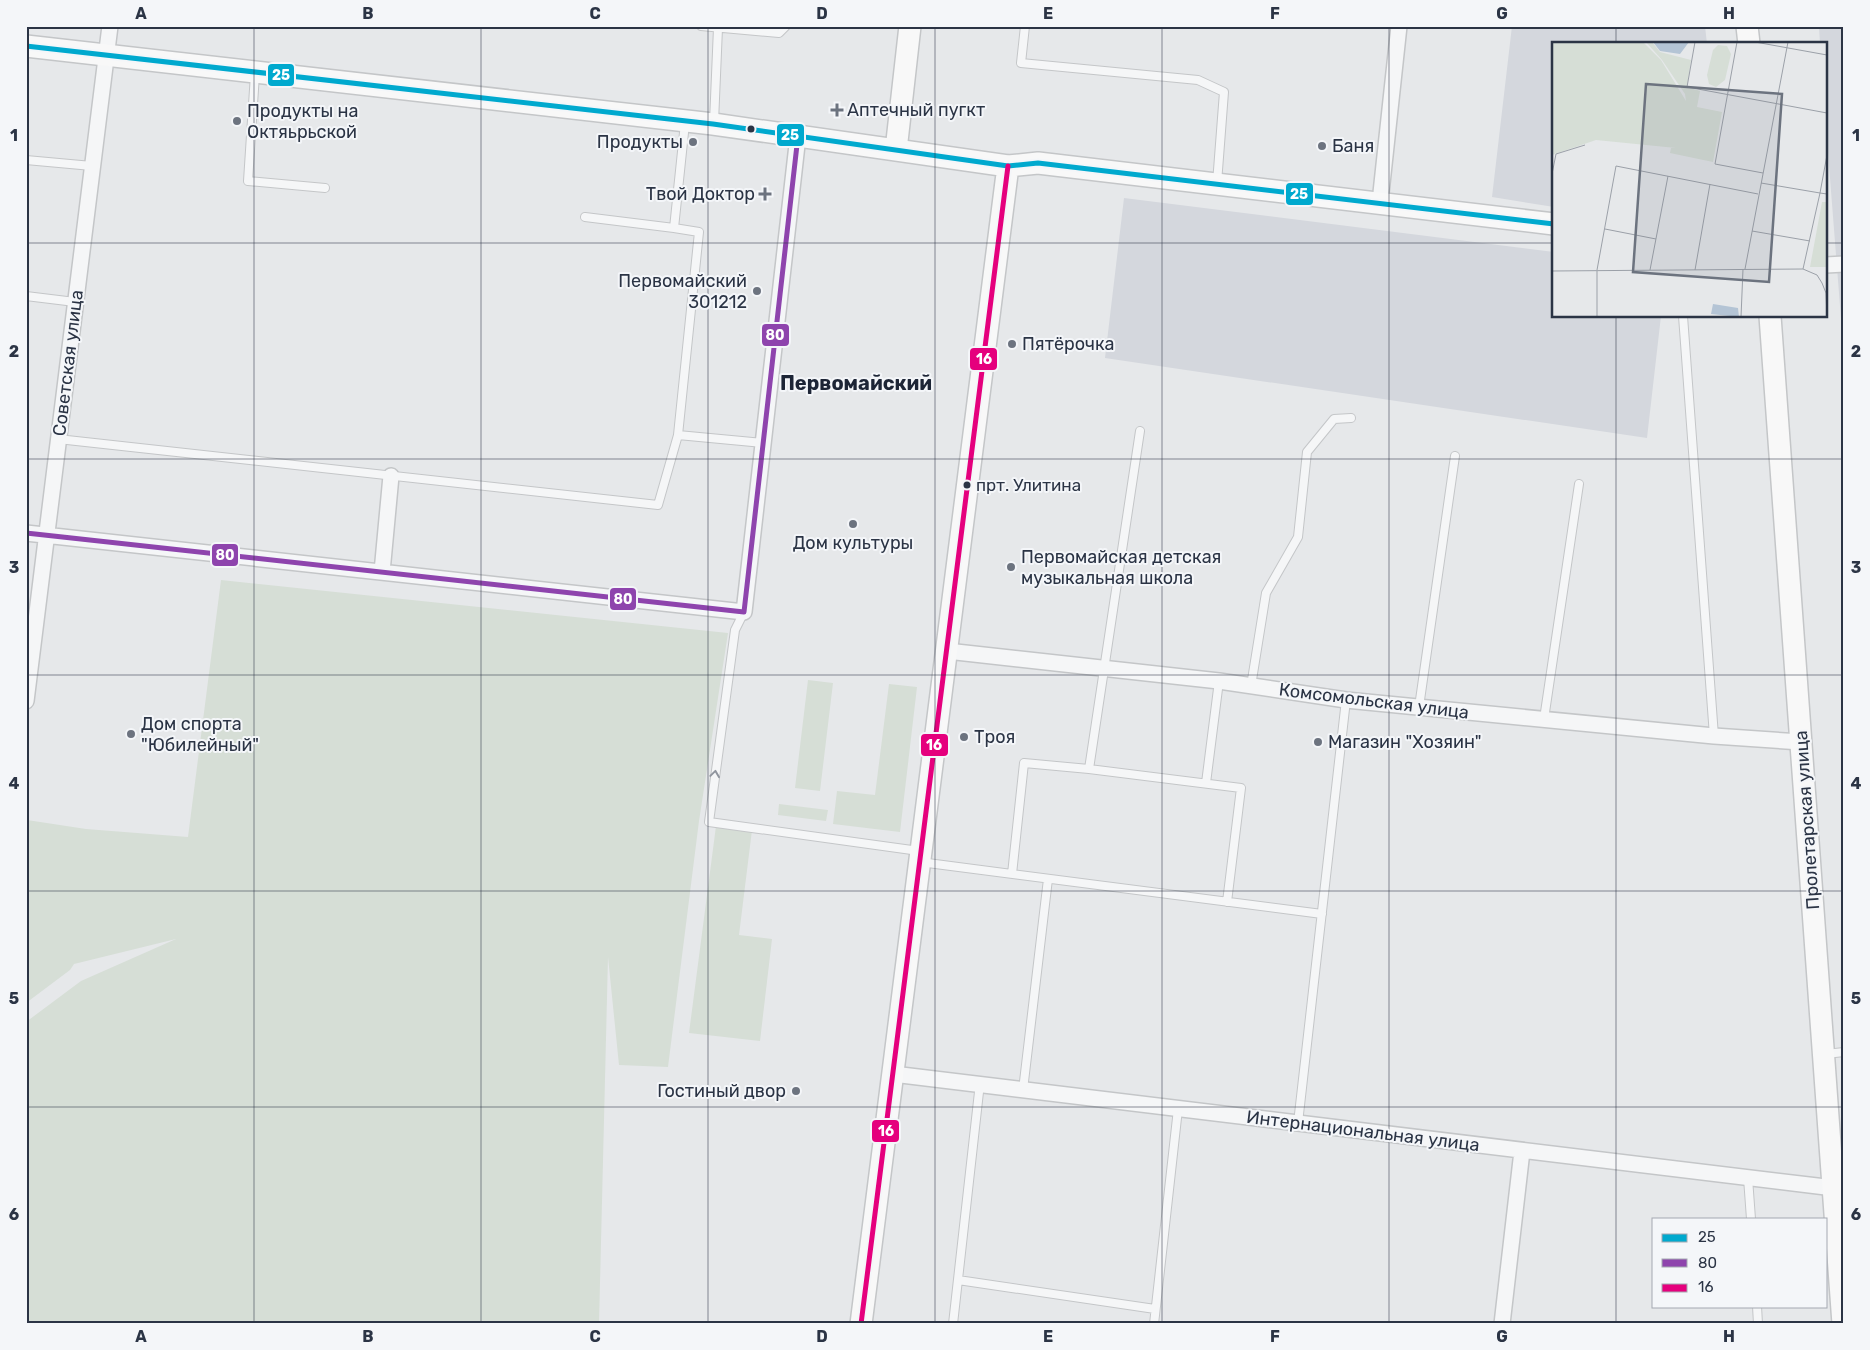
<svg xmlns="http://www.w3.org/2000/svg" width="1870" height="1350" font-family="Rubik,sans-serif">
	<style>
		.built { fill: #d4d7dd }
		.green { fill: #d6ded6 }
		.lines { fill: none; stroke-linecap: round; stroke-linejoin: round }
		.lane-casing { stroke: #c4c6c8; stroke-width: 10 }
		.street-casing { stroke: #c4c6c8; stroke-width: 18 }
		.secondary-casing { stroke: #c4c6c8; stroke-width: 24 }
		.lane { stroke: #f5f6f7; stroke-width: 8 }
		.street { stroke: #f5f6f7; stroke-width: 15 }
		.secondary { stroke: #f8f8f8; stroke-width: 21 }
		.bus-1-casing { stroke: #f4f6f9; stroke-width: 9 }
		.bus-2-casing { stroke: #f4f6f9; stroke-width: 9 }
		.bus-3-casing { stroke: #f4f6f9; stroke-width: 9 }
		.bus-1 { stroke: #00a9ce; stroke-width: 5 }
		.bus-2 { stroke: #8e44ad; stroke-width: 5 }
		.bus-3 { stroke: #e5007d; stroke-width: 5 }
		.oneway { stroke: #90959e }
		.grid { fill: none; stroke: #2b3445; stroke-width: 1; stroke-opacity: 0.55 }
		.poi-dot { fill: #6c737f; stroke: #f4f6f9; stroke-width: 2 }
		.bus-dot { fill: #2b3445; stroke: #f4f6f9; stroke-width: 2 }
		.labels { text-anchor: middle; stroke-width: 4; stroke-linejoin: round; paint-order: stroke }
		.bus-label { font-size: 17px; fill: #2b3445; stroke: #f4f6f9; text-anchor: start }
		.poi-label { font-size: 18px; fill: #2b3445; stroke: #f4f6f9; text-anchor: start }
		.street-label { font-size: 18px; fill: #2b3445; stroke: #f4f6f9 }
		.quarter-label { font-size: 20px; font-weight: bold; fill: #1d2536; stroke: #f4f6f9 }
		.inset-road { fill: none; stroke: #9ba0a8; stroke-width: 1 }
		.view { fill: #6c737f; fill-opacity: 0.15; stroke: #6c737f; stroke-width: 2.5 }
		.inset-edge { fill: none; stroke: #2b3445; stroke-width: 2.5 }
		.line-badge { stroke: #f4f6f9; stroke-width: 2 }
		.badge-label { font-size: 14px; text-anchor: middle; font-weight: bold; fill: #fff }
		.neatline { fill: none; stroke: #2b3445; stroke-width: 2 }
		.grid-label { font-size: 16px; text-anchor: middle; font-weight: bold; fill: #2b3445 }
	</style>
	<rect width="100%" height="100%" fill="#e6e8ea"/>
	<!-- built -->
	<path class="built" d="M1512 26H1705L1707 44H1554V207L1492 197Z
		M1819 26H1844V357L1826 127V44H1820Z
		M1124 198 1554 252V316H1661L1647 438 1105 358Z"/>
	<!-- green -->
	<path class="green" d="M221 580 728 633 699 821 668 1067 619 1065 608 957 599 1324H26V1022L81 981 176 939 74 964 70 970 26 1003 27 820 86 829 188 837Z
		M808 680 833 683 820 791 795 788Z
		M889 684 917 687 900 832 833 824 837 791 875 795Z
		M779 804 828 810 826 821 778 815Z
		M716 826 752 830 739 935 772 939 760 1041 689 1033Z"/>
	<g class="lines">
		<defs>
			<path id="lane" d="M701 26 779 33 786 26
				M1025 26 1021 63 1198 80 1224 92 1217 183
				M255 74 248 181 325 188
				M714 122 718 28
				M26 160 92 166
				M585 217 674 228
				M26 296 75 302
				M1683 316 1714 736
				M1140 431 1089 769 1241 788 1227 902
				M678 435 699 232 674 228 685 123
				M58 439 658 505 678 435 763 443
				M744 612 735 630 709 822 919 851
				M1251 686 1266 593 1298 537 1307 452 1334 419 1351 418
				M1419 707 1455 456
				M1544 719 1579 484
				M1206 783 1219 681
				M920 862 1322 914
				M1012 874 1024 763 1089 769
				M1826 1054 1844 1052
				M1023 1090 1048 879
				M1298 1123 1346 700
				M1748 1178 1751 1219
				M958 1280 1155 1309
				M1757 1306 1758 1324
				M953 1324 980 1083
				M1154 1324 1178 1109"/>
			<path id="street" d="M1380 202 1399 26
				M1826 265 1844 264
				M26 533 744 612 798 136
				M382 572 391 476
				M947 651 1219 681 1346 700 1714 736 1801 742
				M26 701 110 26
				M893 1074 1834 1188
				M1502 1324 1522 1151"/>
			<path id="secondary" d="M1747 26 1749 44
				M26 46 713 124 1008 166 1038 163 1554 224
				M896 150 910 26
				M1770 316 1843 1324
				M861 1324 1008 166"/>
		</defs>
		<!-- lane casing -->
		<use href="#lane" class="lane-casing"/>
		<!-- street casing -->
		<use href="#street" class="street-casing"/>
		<!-- secondary casing -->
		<use href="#secondary" class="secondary-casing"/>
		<!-- lane -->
		<use href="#lane" class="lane"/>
		<!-- street -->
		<use href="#street" class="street"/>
		<!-- secondary -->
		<use href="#secondary" class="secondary"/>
		<defs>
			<path id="bus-1" d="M26 46 713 124 1008 166 1038 163 1554 224"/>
			<path id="bus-2" d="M26 533 744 612 798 136"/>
			<path id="bus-3" d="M861 1324 1008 166"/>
		</defs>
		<!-- bus-1 casing -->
		<use href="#bus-1" class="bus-1-casing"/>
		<!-- bus-2 casing -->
		<use href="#bus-2" class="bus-2-casing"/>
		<!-- bus-3 casing -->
		<use href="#bus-3" class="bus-3-casing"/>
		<!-- bus-1 -->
		<use href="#bus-1" class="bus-1"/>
		<!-- bus-2 -->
		<use href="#bus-2" class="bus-2"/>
		<!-- bus-3 -->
		<use href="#bus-3" class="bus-3"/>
	</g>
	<!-- one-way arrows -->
	<defs><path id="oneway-chevron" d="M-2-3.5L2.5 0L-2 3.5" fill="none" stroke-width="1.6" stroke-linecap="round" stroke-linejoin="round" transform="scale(1.25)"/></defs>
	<use class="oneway" href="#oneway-chevron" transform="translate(715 774) rotate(-82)"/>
	<!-- grid -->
	<path class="grid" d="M254 26V1324M481 26V1324M708 26V1324M935 26V1324M1162 26V1324M1389 26V1324M1616 26V44M26 243H1554M1826 243H1844M1616 316V1324M26 459H1844M26 675H1844M26 891H1844M26 1107H1844"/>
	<!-- markers -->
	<g class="poi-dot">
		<path d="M834.5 102.5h5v5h5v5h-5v5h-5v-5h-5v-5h5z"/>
		<circle cx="237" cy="121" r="5"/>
		<circle cx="693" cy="142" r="5"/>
		<circle cx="1322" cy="146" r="5"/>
		<path d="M762.5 186.5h5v5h5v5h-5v5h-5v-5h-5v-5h5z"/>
		<circle cx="757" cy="291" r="5"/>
		<circle cx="1012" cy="344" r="5"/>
		<circle cx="853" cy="524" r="5"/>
		<circle cx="1011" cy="567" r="5"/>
		<circle cx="131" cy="734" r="5"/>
		<circle cx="964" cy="737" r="5"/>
		<circle cx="1318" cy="742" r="5"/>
		<circle cx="796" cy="1091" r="5"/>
	</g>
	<g class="bus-dot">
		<circle cx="751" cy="129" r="4.5"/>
		<circle cx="967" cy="485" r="4.5"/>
	</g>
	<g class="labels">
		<!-- bus labels -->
		<g class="bus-label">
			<text x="976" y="491">прт. Улитина</text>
		</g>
		<!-- poi labels -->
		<g class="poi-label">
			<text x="847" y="116">Аптечный пугкт</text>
			<text x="247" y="117">Продукты на<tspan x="247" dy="21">Октяьрьской</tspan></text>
			<text x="683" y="148" text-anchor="end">Продукты</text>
			<text x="1332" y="152">Баня</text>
			<text x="755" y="200" text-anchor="end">Твой Доктор</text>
			<text x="747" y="287" text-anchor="end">Первомайский<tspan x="747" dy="21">301212</tspan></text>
			<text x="1022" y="350">Пятёрочка</text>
			<text x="853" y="549" text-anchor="middle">Дом культуры</text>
			<text x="1021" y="563">Первомайская детская<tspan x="1021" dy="21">музыкальная школа</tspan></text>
			<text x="141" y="730">Дом спорта<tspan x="141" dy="21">"Юбилейный"</tspan></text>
			<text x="974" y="743">Троя</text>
			<text x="1328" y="748">Магазин "Хозяин"</text>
			<text x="786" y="1097" text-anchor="end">Гостиный двор</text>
		</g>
		<!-- street labels -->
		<g class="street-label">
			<text transform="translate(68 363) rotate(-83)" y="6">Советская улица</text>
			<text transform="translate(1374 701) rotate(7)" y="6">Комсомольская улица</text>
			<text transform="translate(1807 820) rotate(-94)" y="6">Пролетарская улица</text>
			<text transform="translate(1363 1131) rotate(7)" y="6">Интернациональная улица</text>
		</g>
		<!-- quarter labels -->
		<g class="quarter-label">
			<text x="856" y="390">Первомайский</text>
		</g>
	</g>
	<!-- overview -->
	<g transform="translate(1552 42)">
		<rect width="275" height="275" fill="#e6e8ea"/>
		<path d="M0 0H91L109 18 134 59 133 52 110 18 94 0H100L108 10 139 18 135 45 148 49 145 65 170 70 161 120 118 111 119 106H124L44 98 0 113ZM166 3 175 4 179 12 173 38 164 45 157 42 155 33 161 8ZM270 160H275V225H258Z" fill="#d6ded6"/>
		<path d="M101 0H137L128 12 108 9ZM161 262 186 266 187 275 159 272Z" fill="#b4c4d5"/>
		<path class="inset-road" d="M143 0 135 45 275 71M185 0 163 122 211 131M203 0 275 13M0 132 4 112 33 103M209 141 268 151 275 113M53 187 104 197M200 189 258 199M193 227 236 0M251 227 265 233 270 241 274 251 275 275M45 228 64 124 206 152M98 228 116 134M143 228 158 142M0 229 251 227 268 151 275 152M45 229V275M189 275 191 227"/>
		<path class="view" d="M94 42 230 52 217 240 81 230Z"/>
		<rect width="275" height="275" class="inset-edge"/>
	</g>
	<g class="line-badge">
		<rect x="267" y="63" width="28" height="24" rx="5" fill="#00a9ce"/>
		<rect x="776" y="123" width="29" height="24" rx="5" fill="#00a9ce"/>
		<rect x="1285" y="182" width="29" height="24" rx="5" fill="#00a9ce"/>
		<rect x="761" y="323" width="29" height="24" rx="5" fill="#8e44ad"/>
		<rect x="969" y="347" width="29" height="24" rx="5" fill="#e5007d"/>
		<rect x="211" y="543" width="28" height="24" rx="5" fill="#8e44ad"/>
		<rect x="609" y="587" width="28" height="24" rx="5" fill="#8e44ad"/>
		<rect x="920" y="733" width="29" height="24" rx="5" fill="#e5007d"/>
		<rect x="871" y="1119" width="29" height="24" rx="5" fill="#e5007d"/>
	</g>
	<g class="badge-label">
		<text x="281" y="80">25</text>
		<text x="790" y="140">25</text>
		<text x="1299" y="199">25</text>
		<text x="775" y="340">80</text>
		<text x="984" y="364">16</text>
		<text x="225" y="560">80</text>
		<text x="623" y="604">80</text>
		<text x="934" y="750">16</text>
		<text x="886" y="1136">16</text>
	</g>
	<!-- border -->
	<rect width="1870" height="1350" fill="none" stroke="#f4f6f9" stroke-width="55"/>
	<!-- legend -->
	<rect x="1652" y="1218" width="175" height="90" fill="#f4f6f9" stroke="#a4a8b1"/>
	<rect x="1662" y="1234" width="25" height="8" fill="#00a9ce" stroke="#a4a8b1"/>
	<text x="1698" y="1242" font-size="15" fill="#2b3445">25</text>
	<rect x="1662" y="1259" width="25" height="8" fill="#8e44ad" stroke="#a4a8b1"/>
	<text x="1698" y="1268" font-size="15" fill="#2b3445">80</text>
	<rect x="1662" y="1284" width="25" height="8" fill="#e5007d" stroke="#a4a8b1"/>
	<text x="1698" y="1292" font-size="15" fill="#2b3445">16</text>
	<rect x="28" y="28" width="1814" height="1294" class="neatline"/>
	<g class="grid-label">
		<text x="141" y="19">A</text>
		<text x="368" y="19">B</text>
		<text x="595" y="19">C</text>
		<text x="822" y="19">D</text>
		<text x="1048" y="19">E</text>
		<text x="1275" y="19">F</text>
		<text x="1502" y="19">G</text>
		<text x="1729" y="19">H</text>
		<text x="14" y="141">1</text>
		<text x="1856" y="141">1</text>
		<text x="14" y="357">2</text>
		<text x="1856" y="357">2</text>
		<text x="14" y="573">3</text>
		<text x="1856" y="573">3</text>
		<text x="14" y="789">4</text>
		<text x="1856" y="789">4</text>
		<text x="14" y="1004">5</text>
		<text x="1856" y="1004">5</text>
		<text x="14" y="1220">6</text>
		<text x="1856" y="1220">6</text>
		<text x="141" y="1342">A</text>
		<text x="368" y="1342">B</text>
		<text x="595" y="1342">C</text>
		<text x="822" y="1342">D</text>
		<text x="1048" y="1342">E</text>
		<text x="1275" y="1342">F</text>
		<text x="1502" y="1342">G</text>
		<text x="1729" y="1342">H</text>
	</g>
</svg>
